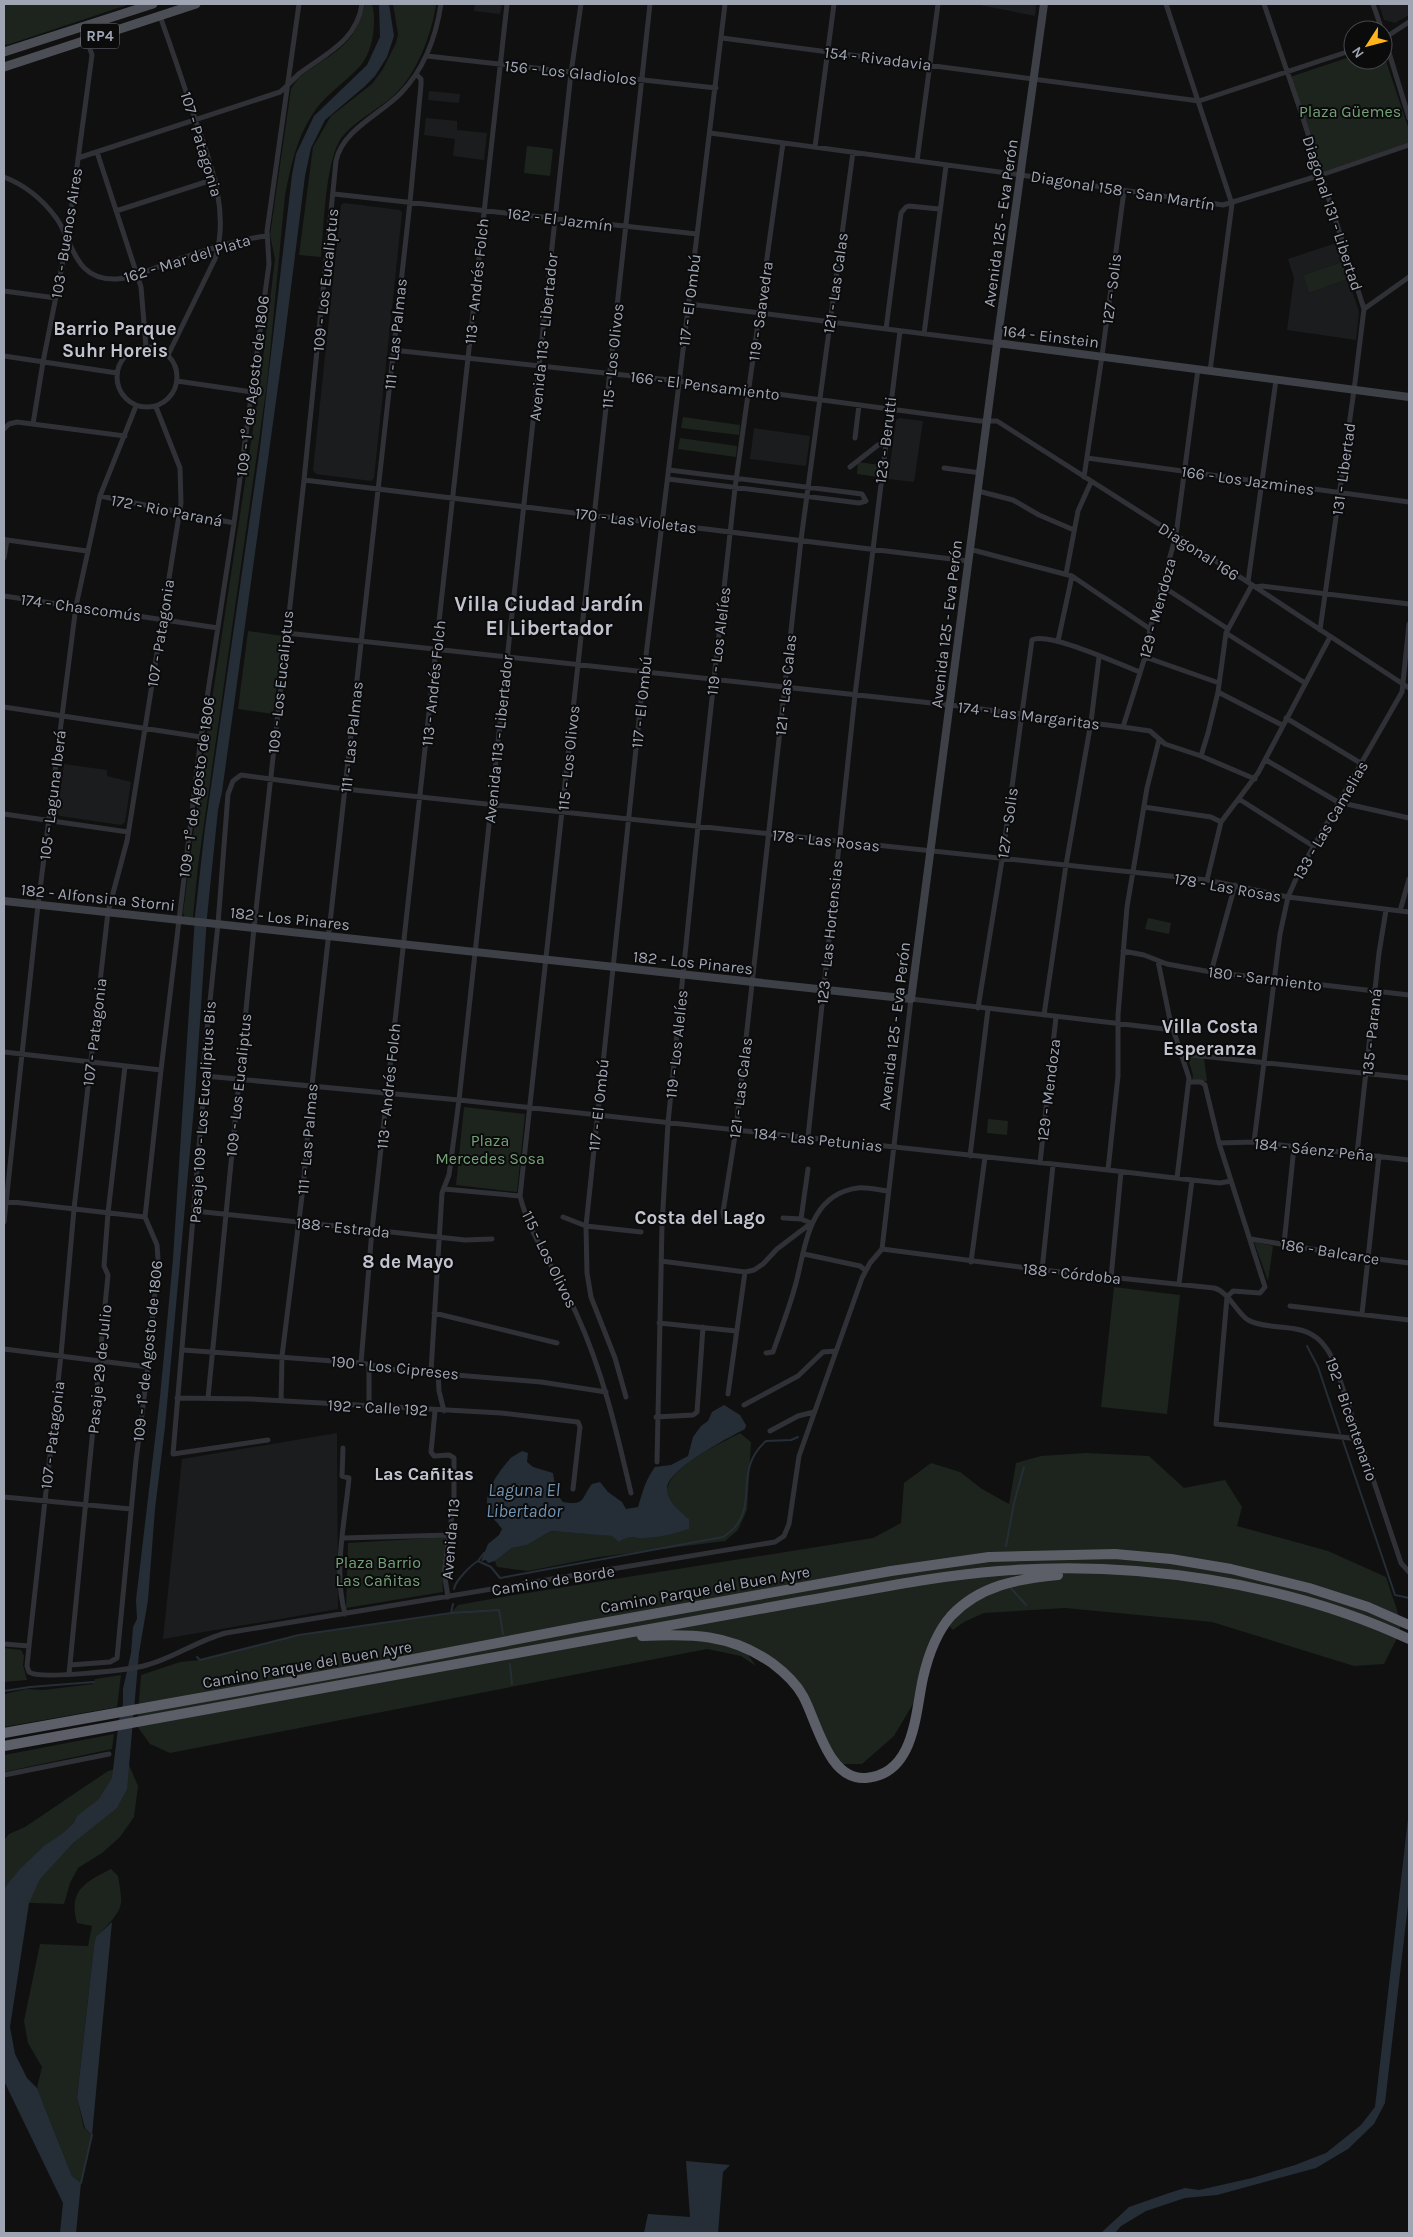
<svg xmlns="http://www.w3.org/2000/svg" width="1413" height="2237" font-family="Karla,sans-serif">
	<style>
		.built { fill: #1b1c1e }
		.green { fill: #1c241d }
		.water { fill: #252e36 }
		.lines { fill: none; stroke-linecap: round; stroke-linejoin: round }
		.stream { stroke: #252e36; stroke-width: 2 }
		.street { stroke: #303136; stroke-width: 5 }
		.secondary { stroke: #3e4047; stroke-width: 8 }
		.primary { stroke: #4c4e56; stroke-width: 9 }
		.highway { stroke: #5c5f68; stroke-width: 10 }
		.labels { text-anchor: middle; stroke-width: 4; stroke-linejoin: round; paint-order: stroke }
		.shield { fill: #0b0b0c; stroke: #737781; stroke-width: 1 }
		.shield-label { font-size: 15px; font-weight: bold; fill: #9fa5b3 }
		.street-label { font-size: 16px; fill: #9fa5b3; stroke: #0b0b0c }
		.park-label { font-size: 16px; fill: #74a177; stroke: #0b0b0c }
		.neighbourhood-label { font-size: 18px; font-weight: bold; fill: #c1c4cf; stroke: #0b0b0c }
		.water-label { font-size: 18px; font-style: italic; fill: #7294b3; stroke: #0b0b0c }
		.quarter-label { font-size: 19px; font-weight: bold; fill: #c1c4cf; stroke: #0b0b0c }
		.district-label { font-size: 21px; font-weight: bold; fill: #c1c4cf; stroke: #0b0b0c }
	</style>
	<rect width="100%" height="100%" fill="#101011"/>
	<!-- built -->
	<path class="built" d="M475 4H502L500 14 474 11Z
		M975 4H1036L1035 16Z
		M1379 4H1409V15L1395 23 1384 20Z
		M429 91 460 94 459 103 428 100Z
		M426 118 457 121V130L487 133 484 160 453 156 455 139 424 135Z
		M344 203 400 210 402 213 374 478 371 481 316 474 313 470 341 205Z
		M1336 243 1342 262 1303 275 1309 293 1348 279 1359 312 1356 340 1287 330 1294 278 1288 259Z
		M899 418 923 421 914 482 888 479 896 420Z
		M754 428 810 436 806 466 750 459Z
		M64 764 107 770V776L131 782 125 822 121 825 60 816 57 813Z
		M337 1433 338 1609 163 1639 182 1459Z"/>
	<!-- green -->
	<path class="green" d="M5 4H130L7 45 4 44Z
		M365 4H372C377 22 373 52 360 66 345 83 324 95 312 115 296 140 291 166 285 195L267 384 198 866 193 917H185L183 913 204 752 260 383 275 259 270 235 291 89C298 75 310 70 322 61 347 46 358 32 365 4Z
		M393 4H436C432 34 416 76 393 96 377 110 355 121 342 137 325 160 324 227 321 257L299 255 313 147 331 116 372 84 383 69 396 43 398 34Z
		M1383 52 1409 130V143L1319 173 1287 78 1353 56V60H1383Z
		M527 146 553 149 550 176 524 173Z
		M1342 262 1348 279 1309 293 1303 275Z
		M683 417 740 425 739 435 681 428Z
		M680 438 737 446 736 457 678 449Z
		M858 462 880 465 878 477 857 474Z
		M248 631 283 636 273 714 238 709Z
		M1148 918 1171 923 1169 934 1145 929Z
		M1187 1055 1204 1058 1207 1081H1192L1193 1075Z
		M464 1107 525 1114 517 1192 456 1185Z
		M988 1119 1008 1121 1007 1135 987 1133Z
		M1254 1242 1273 1246 1268 1281Z
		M1114 1287 1180 1295 1167 1414 1101 1407Z
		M740 1433 751 1442 747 1510 738 1530 725 1541 599 1557 528 1571 497 1567 495 1561 512 1548 527 1545 551 1531 644 1538 680 1532 689 1529V1519C683 1514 673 1507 669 1500 655 1472 722 1443 740 1433Z
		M1086 1453 1149 1456 1184 1488 1225 1480 1242 1507 1237 1526 1328 1551 1386 1577 1401 1622 1399 1634 1384 1664 1354 1666 1212 1622 1065 1608 984 1613 964 1622 953 1630 946 1623 920 1692 894 1736 862 1764H836L797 1686 743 1647 756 1666 741 1656 707 1649 170 1753 150 1744 137 1726 141 1675 180 1662 200 1660 299 1635 451 1613 458 1605 502 1597 873 1538 901 1523 904 1483 931 1463 960 1472 982 1489 1009 1504 1016 1463 1041 1456Z
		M447 1537 442 1567 443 1592 346 1608 348 1543Z
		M4 1648 21 1650 24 1656 23 1665 27 1680 4 1682Z
		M121 1675 117 1707 4 1727V1694L27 1689 43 1690 93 1684 95 1679Z
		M114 1734 112 1749 4 1772V1755Z
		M129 1765 138 1786 134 1817 120 1837 102 1853 78 1868 70 1883 64 1904 4 1902V1840L9 1834 25 1827 108 1771Z
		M111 1869 118 1876C119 1884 123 1899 120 1907 114 1923 98 1930 94 1946L77 2098 84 2128 92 2135 81 2183 72 2176 37 2088 42 2067 28 2043 24 2021 40 1944 88 1946 92 1926 77 1923C68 1891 85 1882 111 1869Z"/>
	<!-- water -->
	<path class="water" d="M379 4H389L394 36 387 57 375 76 364 87 325 120 311 148 305 176 284 343 222 792 218 810 207 917 195 1096 165 1427 155 1509 148 1600 139 1653 127 1789 117 1808 73 1843 40 1879 29 1903 10 2027 15 2054 27 2078 37 2088 72 2176 81 2183 76 2233H60L63 2203 4 2081V1893L6 1886 20 1869 44 1846 62 1834 74 1823 77 1816 99 1799 112 1778 119 1720 123 1704V1689L131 1653 133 1627 137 1619 136 1600 160 1397 173 1259 195 916 205 828 260 448 292 175 296 154 314 116 367 65 380 37Z
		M724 1405 740 1415 746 1425 745 1429C728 1438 667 1469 667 1489 667 1502 680 1511 689 1519V1529C675 1534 659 1537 645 1538 632 1539 631 1534 619 1542L612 1536 551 1531 527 1545 512 1548 495 1561 488 1563 486 1560 481 1561 488 1544 499 1535 502 1529C498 1523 492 1518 489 1513 481 1495 498 1473 509 1460 512 1456 518 1454 522 1451L528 1453 527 1462 533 1467 553 1473 556 1493 563 1502C586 1506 581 1498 592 1484L600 1482 608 1492 622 1502 626 1509 638 1507C643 1491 645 1481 655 1467L671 1465 688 1456 693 1437 701 1426 708 1421 712 1412Z
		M1409 1810V1896L1385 2103 1374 2124 1348 2149 1316 2168 1217 2195 1185 2198 1146 2211 1121 2226 1115 2233H1101L1129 2207 1169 2193 1185 2188 1199 2190 1252 2178 1295 2165 1326 2153 1361 2125 1375 2107Z
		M112 1922 92 2135 85 2128 77 2098 94 1946 96 1937Z
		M686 2161 730 2165 723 2172 718 2233H644L648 2214 690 2217Z"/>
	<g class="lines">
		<!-- stream -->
		<path class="stream" d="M1307 1346 1318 1367 1340 1433
			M1343 1441 1395 1595 1409 1598
			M1006 1546 1014 1503 1024 1467
			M478 1561 484 1553
			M1009 1586 1026 1605
			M454 1589C455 1581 471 1565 478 1561L491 1567 500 1578 723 1537C727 1534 732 1531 735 1527 757 1501 734 1469 766 1441L791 1440 798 1437
			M451 1613 453 1604
			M197 1657 200 1660 299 1635 451 1613 499 1610 503 1634
			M510 1664 512 1684
			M4 1691 30 1687 94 1682
			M81 2183 92 2135"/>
		<!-- street -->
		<path class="street" d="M1166 4 1232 204 1210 371
			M1264 4 1301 112 1364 309 1354 390 1320 630
			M1373 4 1382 30
			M160 16C171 47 182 79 192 110 208 157 231 209 215 259L168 355
			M1383 33 1409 118
			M722 38 1199 101 1353 50
			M1383 39 1409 22
			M427 56 716 88
			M710 133 1021 175 1223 205 1321 175 1409 145
			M815 147 834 4
			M97 152 141 287 146 347
			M78 158 280 92C288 86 293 79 300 73 327 53 357 40 362 4
			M917 161 938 4
			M4 177C25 185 44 201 57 219 74 245 75 281 117 279 134 278 152 269 168 263 201 252 232 240 267 236
			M334 194 697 234
			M116 211 215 179
			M4 291 56 298
			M689 304 997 343
			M1364 309 1409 277
			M886 329 901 213 906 207 909 206 939 209
			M924 334 946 166
			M117 377a30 30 0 1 1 60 0a30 30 0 1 1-60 0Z
			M393 350 679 381 980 421H997L1176 535 1409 688
			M4 356 117 373
			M177 381 252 392
			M156 407 180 468 181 503 127 841 108 912 74 1209 61 1355 29 1646 27 1666 29 1672C40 1680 130 1670 147 1665 174 1658 198 1640 226 1633L775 1542 784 1536 789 1524 799 1456 862 1278 870 1263 882 1249
			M33 424 43 362 67 241 92 55 87 40
			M4 429 9 424 17 422 125 436
			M855 438 859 405
			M1087 458 1409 502
			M850 467 878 445 885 443
			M944 468 981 473
			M1084 477 1102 356 1124 191
			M668 479 859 503 866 501 862 494 669 470
			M304 480 968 561
			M978 491 1013 500 1039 515 1074 530
			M100 496 234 523
			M4 539 7 540 4 558
			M7 540 87 551
			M969 549 1072 576 1150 629
			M1066 574 1078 511 1091 482
			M1248 582 1276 380
			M1162 586 1228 629
			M1255 587 1262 586 1409 604
			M4 596 218 628
			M286 633 950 705 1123 727 1150 731 1165 744 1201 756 1255 779
			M1226 633 1305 683
			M1058 641 1072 576
			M1145 657 1219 683
			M1218 692 1282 725
			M4 707 201 737
			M1286 718 1362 764
			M1123 727 1145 657 1150 629 1176 535 1198 369
			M1201 756 1208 733 1218 692 1226 633 1252 585
			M1266 760 1338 802 1409 818
			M1239 799 1313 846
			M1144 807 1211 817 1221 822
			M4 814 128 832
			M1207 880 1221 822 1258 773 1330 637
			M1400 911 1409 879
			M1123 951 1144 955 1167 964 1211 972 1409 995
			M1158 961 1170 1020 1189 1078 1177 1178
			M1211 972 1235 885
			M978 1008 1002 860 1032 640C1048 631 1121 665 1140 672
			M1044 1015 1066 865 1091 722 1099 657
			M4 1052 161 1070
			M1182 1054 1409 1078
			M205 1076 459 1100 1108 1170 1192 1180 1220 1183 1231 1181
			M1189 1082H1201L1205 1085 1219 1143 1265 1287 1260 1293 1233 1291 1227 1297
			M808 1137 855 695 900 331
			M1254 1142 1280 934 1288 897 1299 872 1402 692 1409 624
			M1219 1143 1254 1142 1409 1160
			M1357 1154 1379 953 1386 910
			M970 1156 988 1009
			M1040 1163 1056 1017
			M808 1169 801 1219 811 1223
			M1108 1170 1118 1076V1015L1127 907 1147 788 1159 740
			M444 1189 520 1196
			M4 1201 145 1217
			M195 1211 465 1240 492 1239
			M563 1217 586 1226 641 1232
			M724 1218 723 1212 736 1129 801 540 853 152
			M783 1218 801 1219
			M4 1222 38 905 76 606 100 496 136 406
			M1251 1239 1354 1256 1409 1263
			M1284 1244 1294 1147
			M882 1249 1042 1270 1214 1288C1229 1292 1236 1312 1248 1320 1255 1324 1263 1325 1271 1326 1303 1329 1320 1330 1334 1362L1401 1563 1409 1572
			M882 1249 911 999 1173 1030
			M804 1254 860 1266 865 1270
			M661 1261 745 1272 754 1270 763 1264 777 1249 810 1224
			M971 1262 985 1157
			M1042 1270 1053 1165
			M1111 1278 1121 1172
			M1179 1284 1192 1180
			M1227 1297 1216 1424 1360 1439
			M1290 1306 1409 1320
			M434 1313 557 1343
			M1362 1314 1379 1156
			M659 1323 736 1331
			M4 1349 148 1367
			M183 1350 361 1363 396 1370 541 1382 606 1392
			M766 1353 773 1352C781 1329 790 1306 796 1283 806 1245 809 1194 858 1188 868 1187 878 1190 888 1191
			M361 1363 372 1230 507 4
			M431 1371 442 1193 449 1175 459 1100 571 73 581 4
			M438 1372 439 1391 444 1411
			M728 1394 745 1272
			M626 1397 615 1358 591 1297 587 1273 586 1226 644 672 725 4
			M177 1398 250 1399 501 1413 578 1422 580 1427 573 1489
			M208 1398 254 928 304 480 336 161C342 130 381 114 401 93 425 68 436 37 441 4
			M281 1401 282 1356 303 1188 312 1085 410 202 421 85V79L416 74
			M744 1405 798 1376 823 1352 836 1351
			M369 1407V1365
			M435 1411 431 1452 434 1456 449 1455 454 1458V1500L444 1572 448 1597
			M656 1417 693 1415 697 1412 703 1327
			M770 1431 798 1416 814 1412
			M268 1440 173 1454 205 1076 204 1059 218 924 228 794 233 781 241 775 345 789 1207 880 1288 897 1409 912
			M343 1448 342 1476 349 1478C345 1523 333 1570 345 1614
			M657 1462 662 1225 668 1123 698 826 735 488 783 143
			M631 1493C617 1433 603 1372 577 1315 560 1276 530 1238 520 1196L650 4
			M4 1497 131 1509
			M343 1538 450 1535
			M4 1644 29 1646
			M70 1665 110 1662 117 1658 136 1460 148 1367 158 1259 157 1245 145 1217 161 1070 201 737 234 523 269 264 267 231 299 4
			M69 1674 108 1275 104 1266 108 1213 125 1066
			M4 1775 109 1754"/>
		<!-- secondary -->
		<path class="secondary" d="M997 343 1409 397
			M4 901 911 999 997 343 1044 4"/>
		<!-- primary -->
		<path class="primary" d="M4 52 153 4
			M4 67 196 4"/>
		<!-- highway -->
		<path class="highway" d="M642 1636C691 1634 729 1633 772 1663 784 1672 796 1683 803 1696 817 1721 828 1781 866 1778 915 1774 915 1714 923 1678 928 1656 936 1633 951 1616 980 1585 1018 1579 1058 1575
			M4 1733 372 1667 586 1626 891 1571 989 1557 1115 1554 1171 1559 1231 1569 1309 1588 1368 1607 1409 1625
			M4 1746 804 1601C869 1590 933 1576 999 1571 1133 1560 1287 1582 1409 1639"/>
	</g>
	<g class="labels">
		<!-- shield labels -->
		<rect class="shield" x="81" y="23.5" width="38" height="25" rx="4"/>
		<g class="shield-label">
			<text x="100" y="41">RP4</text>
		</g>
		<!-- street labels -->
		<g class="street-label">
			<text transform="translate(878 58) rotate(7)" y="6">154 - Rivadavia</text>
			<text transform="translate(571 72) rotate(6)" y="6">156 - Los Gladiolos</text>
			<text transform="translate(202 144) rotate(73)" y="6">107 - Patagonia</text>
			<text transform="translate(1123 190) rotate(9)" y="6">Diagonal 158 - San Martín</text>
			<text transform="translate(1333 213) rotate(72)" y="6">Diagonal 131 - Libertad</text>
			<text transform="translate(560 219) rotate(7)" y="6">162 - El Jazmín</text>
			<text transform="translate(1000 223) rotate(-82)" y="6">Avenida 125 - Eva Perón</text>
			<text transform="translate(66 233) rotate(-81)" y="6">103 - Buenos Aires</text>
			<text transform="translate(187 258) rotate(-17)" y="6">162 - Mar del Plata</text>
			<text transform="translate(325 280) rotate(-84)" y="6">109 - Los Eucaliptus</text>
			<text transform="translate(476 281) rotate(-84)" y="6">113 - Andrés Folch</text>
			<text transform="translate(835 283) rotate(-82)" y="6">121 - Las Calas</text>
			<text transform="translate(1111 289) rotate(-83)" y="6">127 - Solis</text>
			<text transform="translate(689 300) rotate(-83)" y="6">117 - El Ombú</text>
			<text transform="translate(760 311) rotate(-82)" y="6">119 - Saavedra</text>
			<text transform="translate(395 334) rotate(-84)" y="6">111 - Las Palmas</text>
			<text transform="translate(1051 336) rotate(7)" y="6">164 - Einstein</text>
			<text transform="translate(543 337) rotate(-84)" y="6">Avenida 113 - Libertador</text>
			<text transform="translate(612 356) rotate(-84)" y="6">115 - Los Olivos</text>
			<text transform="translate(705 385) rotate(7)" y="6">166 - El Pensamiento</text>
			<text transform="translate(252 386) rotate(-83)" y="6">109 - 1° de Agosto de 1806</text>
			<text transform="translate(885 440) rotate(-83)" y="6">123 - Berutti</text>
			<text transform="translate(1343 469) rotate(-82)" y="6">131 - Libertad</text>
			<text transform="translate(1248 480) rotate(8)" y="6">166 - Los Jazmines</text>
			<text transform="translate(167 510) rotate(11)" y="6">172 - Rio Paraná</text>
			<text transform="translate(636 520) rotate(7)" y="6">170 - Las Violetas</text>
			<text transform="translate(1199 551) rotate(33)" y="6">Diagonal 166</text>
			<text transform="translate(81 607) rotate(8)" y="6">174 - Chascomús</text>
			<text transform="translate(1157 608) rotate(-75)" y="6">129 - Mendoza</text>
			<text transform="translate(946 624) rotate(-83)" y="6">Avenida 125 - Eva Perón</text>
			<text transform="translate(160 633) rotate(-81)" y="6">107 - Patagonia</text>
			<text transform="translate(718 641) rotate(-83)" y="6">119 - Los Alelíes</text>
			<text transform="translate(280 682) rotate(-84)" y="6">109 - Los Eucaliptus</text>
			<text transform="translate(433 683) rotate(-84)" y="6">113 - Andrés Folch</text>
			<text transform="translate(785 685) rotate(-84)" y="6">121 - Las Calas</text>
			<text transform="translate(641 702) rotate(-84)" y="6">117 - El Ombú</text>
			<text transform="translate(1029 715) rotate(7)" y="6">174 - Las Margaritas</text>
			<text transform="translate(351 737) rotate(-84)" y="6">111 - Las Palmas</text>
			<text transform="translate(498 739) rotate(-84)" y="6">Avenida 113 - Libertador</text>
			<text transform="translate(568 758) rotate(-84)" y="6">115 - Los Olivos</text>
			<text transform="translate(196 787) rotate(-82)" y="6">109 - 1° de Agosto de 1806</text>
			<text transform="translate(52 795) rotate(-83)" y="6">105 - Laguna Iberá</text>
			<text transform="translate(1330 820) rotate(-60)" y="6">133 - Las Camelias</text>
			<text transform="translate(1007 823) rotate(-82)" y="6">127 - Solis</text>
			<text transform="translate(826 840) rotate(6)" y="6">178 - Las Rosas</text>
			<text transform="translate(1228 887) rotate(10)" y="6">178 - Las Rosas</text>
			<text transform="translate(98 897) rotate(6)" y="6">182 - Alfonsina Storni</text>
			<text transform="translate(290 918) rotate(6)" y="6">182 - Los Pinares</text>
			<text transform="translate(829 932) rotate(-84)" y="6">123 - Las Hortensias</text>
			<text transform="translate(693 962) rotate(6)" y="6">182 - Los Pinares</text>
			<text transform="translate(1265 978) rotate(7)" y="6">180 - Sarmiento</text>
			<text transform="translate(894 1026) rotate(-83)" y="6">Avenida 125 - Eva Perón</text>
			<text transform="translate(94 1032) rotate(-83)" y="6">107 - Patagonia</text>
			<text transform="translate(1371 1032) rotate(-84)" y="6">135 - Paraná</text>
			<text transform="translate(676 1044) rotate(-84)" y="6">119 - Los Alelíes</text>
			<text transform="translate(238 1085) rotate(-84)" y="6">109 - Los Eucaliptus</text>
			<text transform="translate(388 1086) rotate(-84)" y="6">113 - Andrés Folch</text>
			<text transform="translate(740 1088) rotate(-83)" y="6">121 - Las Calas</text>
			<text transform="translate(1048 1090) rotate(-83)" y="6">129 - Mendoza</text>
			<text transform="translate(598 1105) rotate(-84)" y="6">117 - El Ombú</text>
			<text transform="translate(202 1112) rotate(-86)" y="6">Pasaje 109 - Los Eucaliptus Bis</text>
			<text transform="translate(307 1139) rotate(-85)" y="6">111 - Las Palmas</text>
			<text transform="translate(818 1139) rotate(6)" y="6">184 - Las Petunias</text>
			<text transform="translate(1314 1149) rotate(6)" y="6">184 - Sáenz Peña</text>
			<text transform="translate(343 1227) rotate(6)" y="6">188 - Estrada</text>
			<text transform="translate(1330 1251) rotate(9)" y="6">186 - Balcarce</text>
			<text transform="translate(550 1259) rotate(64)" y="6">115 - Los Olivos</text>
			<text transform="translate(1072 1273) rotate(6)" y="6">188 - Córdoba</text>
			<text transform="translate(147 1351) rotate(-84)" y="6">109 - 1° de Agosto de 1806</text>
			<text transform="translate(395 1367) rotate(6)" y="6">190 - Los Cipreses</text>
			<text transform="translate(99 1369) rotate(-84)" y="6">Pasaje 29 de Julio</text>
			<text transform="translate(378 1407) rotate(3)" y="6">192 - Calle 192</text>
			<text transform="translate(1352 1419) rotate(71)" y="6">192 - Bicentenario</text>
			<text transform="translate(52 1435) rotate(-83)" y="6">107 - Patagonia</text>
			<text transform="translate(450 1539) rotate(-85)" y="6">Avenida 113</text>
			<text transform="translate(553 1580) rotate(-9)" y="6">Camino de Borde</text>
			<text transform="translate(705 1589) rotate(-10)" y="6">Camino Parque del Buen Ayre</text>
			<text transform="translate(307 1664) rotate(-10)" y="6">Camino Parque del Buen Ayre</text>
		</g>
		<!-- park labels -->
		<g class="park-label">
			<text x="1350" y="117">Plaza Güemes</text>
			<text x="490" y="1146">Plaza<tspan x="490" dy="18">Mercedes Sosa</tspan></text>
			<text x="378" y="1568">Plaza Barrio<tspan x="378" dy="18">Las Cañitas</tspan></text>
		</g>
		<!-- neighbourhood labels -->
		<g class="neighbourhood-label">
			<text x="424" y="1480">Las Cañitas</text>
		</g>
		<!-- water labels -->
		<g class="water-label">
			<text x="524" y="1496">Laguna El<tspan x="524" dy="21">Libertador</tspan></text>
		</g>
		<!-- quarter labels -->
		<g class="quarter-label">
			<text x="115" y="335">Barrio Parque<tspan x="115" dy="22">Suhr Horeis</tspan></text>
			<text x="1210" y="1033">Villa Costa<tspan x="1210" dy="22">Esperanza</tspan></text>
			<text x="700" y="1224">Costa del Lago</text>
			<text x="408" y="1268">8 de Mayo</text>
		</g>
		<!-- district labels -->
		<g class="district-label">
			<text x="549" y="611">Villa Ciudad Jardín<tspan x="549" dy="24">El Libertador</tspan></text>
		</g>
	</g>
	<!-- border -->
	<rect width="1413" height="2237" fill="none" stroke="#9fa5b3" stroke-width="10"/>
	<!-- north arrow -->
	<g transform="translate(1368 45) rotate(234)"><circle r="24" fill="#0b0b0c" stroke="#46494f"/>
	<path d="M0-4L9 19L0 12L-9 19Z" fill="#ffb41a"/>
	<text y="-8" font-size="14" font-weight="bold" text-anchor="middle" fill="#9fa5b3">N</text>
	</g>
</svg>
